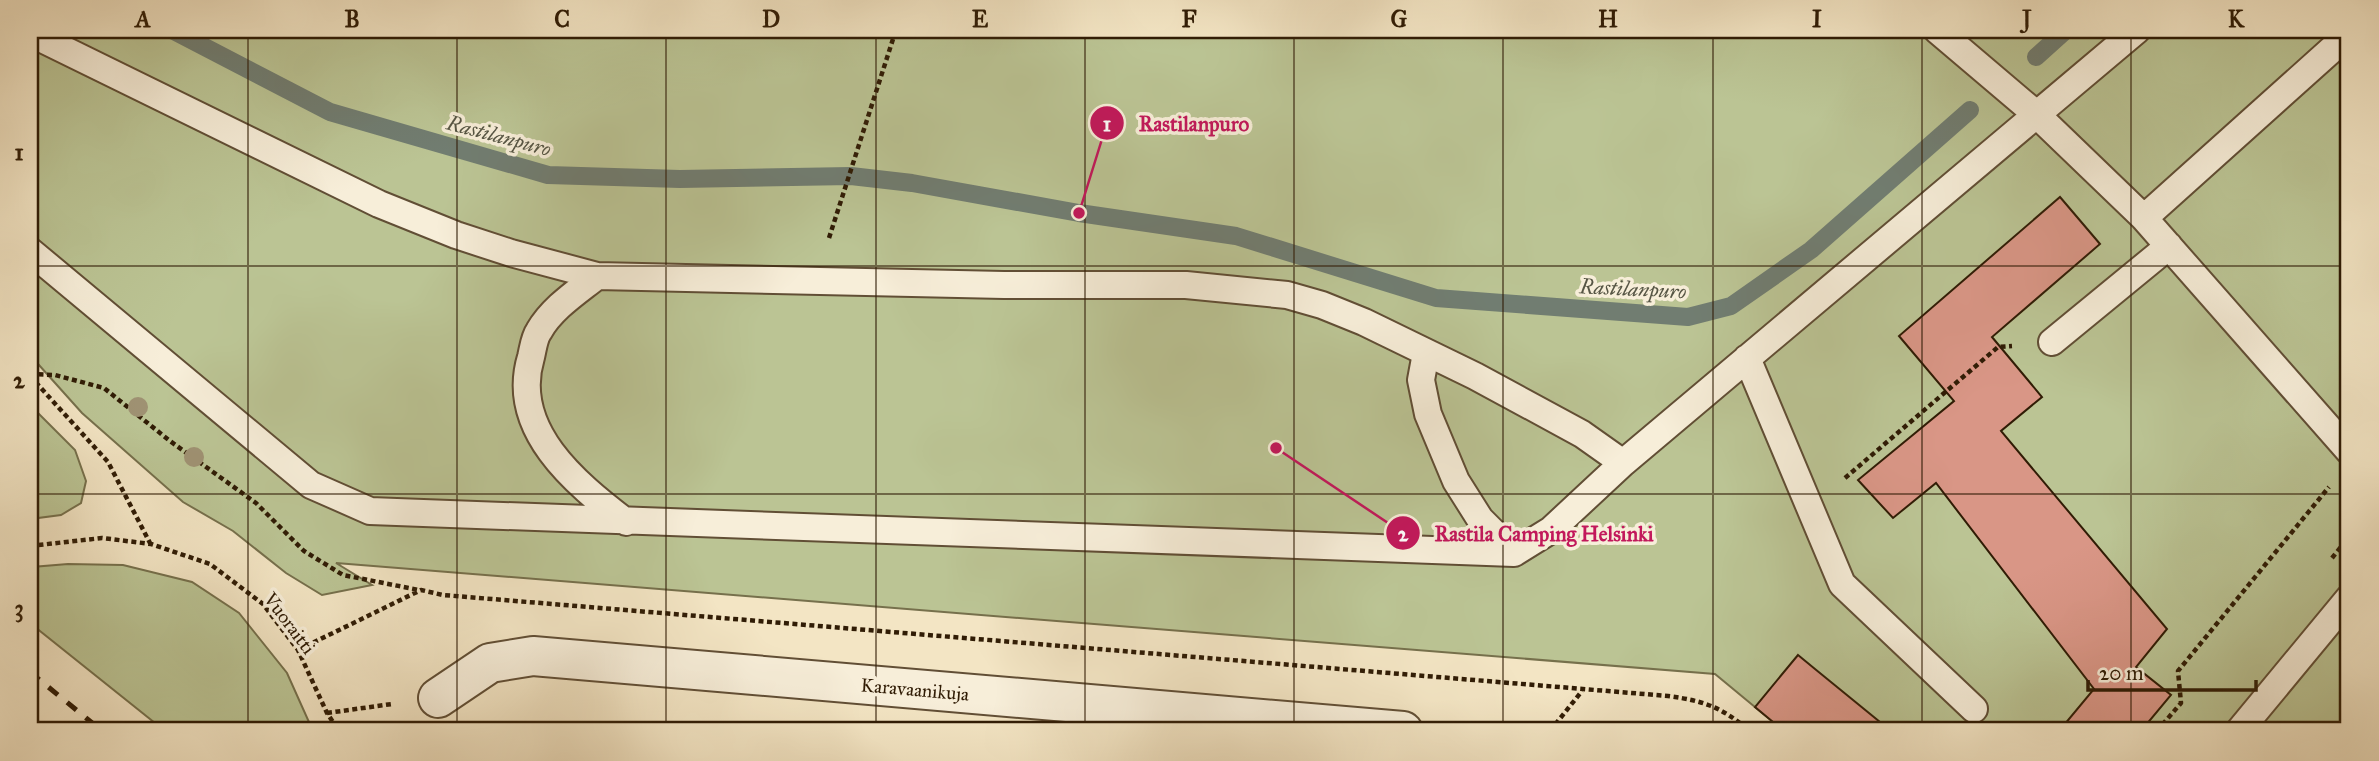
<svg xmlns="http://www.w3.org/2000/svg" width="2379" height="761" font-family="'IM FELL Great Primer',serif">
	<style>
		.green { fill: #bbc494; stroke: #76704c; stroke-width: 2 }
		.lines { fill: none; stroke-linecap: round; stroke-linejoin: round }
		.stream { stroke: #717d71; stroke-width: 18 }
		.building { fill: #d99686; stroke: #301c05; stroke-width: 2 }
		.service-casing { stroke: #614e35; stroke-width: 30 }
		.minor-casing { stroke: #614e35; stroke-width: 42 }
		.path { stroke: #301c05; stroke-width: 4.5; stroke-dasharray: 5 3.5; stroke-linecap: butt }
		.service { stroke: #f7eed9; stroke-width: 26 }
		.minor { stroke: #f7eed9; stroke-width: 38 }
		.rail { stroke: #301c05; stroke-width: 5; stroke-dasharray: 12 12; stroke-linecap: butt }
		.tree { fill: #9f9273 }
		.grid { fill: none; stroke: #301c05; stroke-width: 2; stroke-opacity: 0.55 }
		.labels { text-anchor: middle; stroke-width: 7; stroke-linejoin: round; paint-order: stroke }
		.street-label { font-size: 19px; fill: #301c05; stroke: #f7eed9 }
		.water-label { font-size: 21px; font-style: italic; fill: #565544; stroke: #f7eed9 }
		.leader { fill: none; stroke: #c2185b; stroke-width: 2.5 }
		.callout-dot { fill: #c2185b; stroke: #f7eed9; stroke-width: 2.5 }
		.mark-label { font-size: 21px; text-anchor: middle; font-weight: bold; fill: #fff }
		.callout-label { font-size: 21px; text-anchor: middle; font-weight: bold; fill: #c2185b; stroke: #f7eed9; stroke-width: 7; stroke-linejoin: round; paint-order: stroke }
		.neatline { fill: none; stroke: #301c05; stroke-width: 2.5 }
		.grid-label { font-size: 23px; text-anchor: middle; font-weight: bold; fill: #301c05 }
	</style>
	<rect width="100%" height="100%" fill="#f3e5c4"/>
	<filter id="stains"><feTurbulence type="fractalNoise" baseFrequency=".00286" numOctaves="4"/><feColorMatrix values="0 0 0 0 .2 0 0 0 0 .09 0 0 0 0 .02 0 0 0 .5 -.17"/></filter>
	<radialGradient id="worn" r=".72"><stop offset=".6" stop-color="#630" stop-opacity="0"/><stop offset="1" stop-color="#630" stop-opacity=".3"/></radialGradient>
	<!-- green -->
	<path class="green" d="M30 30H2349V731H1784L1715 674 336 563 372 585 322 595 286 573 233 531 183 502 82 413 30 355Z
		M30 405 75 450 86 481 81 503 61 515 30 519Z
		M68 564 123 565 192 582 239 613 287 673 313 731H165L30 623 32 567Z"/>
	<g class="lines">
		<!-- stream -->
		<path class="stream" d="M172 30 330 112 548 175 680 179 851 176 912 183 1079 213 1236 236 1436 298 1688 317 1731 306 1811 250 1970 110
			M2036 57 2066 30"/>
	</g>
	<!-- building -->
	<path class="building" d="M2060 197 2100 244 1992 337 2042 397 2001 431 2167 629 2136 667 2171 695 2141 731H2059L2094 689 1936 483 1893 518 1858 480 1954 401 1899 336Z
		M1798 655 1815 669 1891 731H1784L1755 707Z"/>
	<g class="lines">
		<defs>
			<path id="service" d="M1937 30 2036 114 2144 218 2349 451
				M30 33 379 204 456 235 511 253 597 276 1004 285H1186L1287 295 1322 305 1364 322 1475 376 1582 434 1623 463 1551 530 1514 553 370 511 311 485 30 251
				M2144 218 2349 34
				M597 276C577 292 552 308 539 331 534 338 533 349 531 357 509 429 575 483 626 522
				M2052 342 2169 246
				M1426 353 1421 380 1428 414 1456 481 1480 519 1514 553
				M1747 358 1842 584 1974 709
				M1623 463 2137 30
				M2239 731 2349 598"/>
			<path id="minor" d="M438 698 490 663 533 656 1403 731"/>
		</defs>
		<!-- service casing -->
		<use href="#service" class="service-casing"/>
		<!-- minor casing -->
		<use href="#minor" class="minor-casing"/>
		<!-- path -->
		<path class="path" d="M829 238 894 36
			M30 374 55 375 104 388 170 441 256 503 304 551 343 575 419 590
			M30 376 108 462 150 543
			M1845 478 1998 347 2012 346
			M30 546 102 538 151 544 210 564 263 604 298 650 327 713 339 731
			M2332 558 2349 537
			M298 650 421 590 443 595 1668 696C1705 701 1721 707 1750 731
			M327 713 392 704
			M1550 731 1582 691
			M2157 731 2181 703 2178 671 2329 487"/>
		<!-- service -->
		<use href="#service" class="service"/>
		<!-- minor -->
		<use href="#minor" class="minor"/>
		<!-- rail -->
		<path class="rail" d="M30 672 102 731"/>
	</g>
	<!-- trees -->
	<g class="tree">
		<circle cx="138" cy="407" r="10"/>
		<circle cx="194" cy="457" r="10"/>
	</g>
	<!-- grid -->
	<path class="grid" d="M248 30V731M457 30V731M666 30V731M876 30V731M1085 30V731M1294 30V731M1503 30V731M1713 30V731M1922 30V731M2131 30V731M30 266H2349M30 494H2349"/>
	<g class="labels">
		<!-- street labels -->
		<g class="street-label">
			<text transform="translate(290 623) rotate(53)" y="7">Vuoraitti</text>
			<text transform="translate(915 689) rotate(5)" y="7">Karavaanikuja</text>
		</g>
		<!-- water labels -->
		<g class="water-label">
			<text transform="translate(499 136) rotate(15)" y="7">Rastilanpuro</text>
			<text transform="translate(1633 289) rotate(3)" y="7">Rastilanpuro</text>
		</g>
	</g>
	<!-- callouts -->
	<path class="leader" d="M1079 213L1107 123M1276 448L1403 533"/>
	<g class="callout-dot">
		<circle cx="1079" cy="213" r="7"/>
		<circle cx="1276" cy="448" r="7"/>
		<circle cx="1107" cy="123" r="18"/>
		<circle cx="1403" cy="533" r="18"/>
	</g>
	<g class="mark-label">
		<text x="1107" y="131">1</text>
		<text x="1403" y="541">2</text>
	</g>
	<g class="callout-label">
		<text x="1194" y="131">Rastilanpuro</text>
		<text x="1544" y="541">Rastila Camping Helsinki</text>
	</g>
	<!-- margin -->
	<rect width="2379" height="761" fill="none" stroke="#f3e5c4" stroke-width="77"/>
	<!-- scale -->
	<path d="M2088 680v10h168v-10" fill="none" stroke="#301c05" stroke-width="3.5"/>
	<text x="2099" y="680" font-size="21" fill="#301c05" stroke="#f7eed9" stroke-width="5" paint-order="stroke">20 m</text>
	<rect x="38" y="38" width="2302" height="684" class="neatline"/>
	<g class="grid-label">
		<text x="143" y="27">A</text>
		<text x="352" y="27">B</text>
		<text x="562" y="27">C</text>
		<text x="771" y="27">D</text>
		<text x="980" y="27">E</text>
		<text x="1189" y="27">F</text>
		<text x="1399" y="27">G</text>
		<text x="1608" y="27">H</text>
		<text x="1817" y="27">I</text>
		<text x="2027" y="27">J</text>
		<text x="2236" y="27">K</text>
		<text x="19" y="160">1</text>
		<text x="19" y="388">2</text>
		<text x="19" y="616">3</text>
	</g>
	<rect width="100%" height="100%" filter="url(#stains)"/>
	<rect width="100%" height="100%" fill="url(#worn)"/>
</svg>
